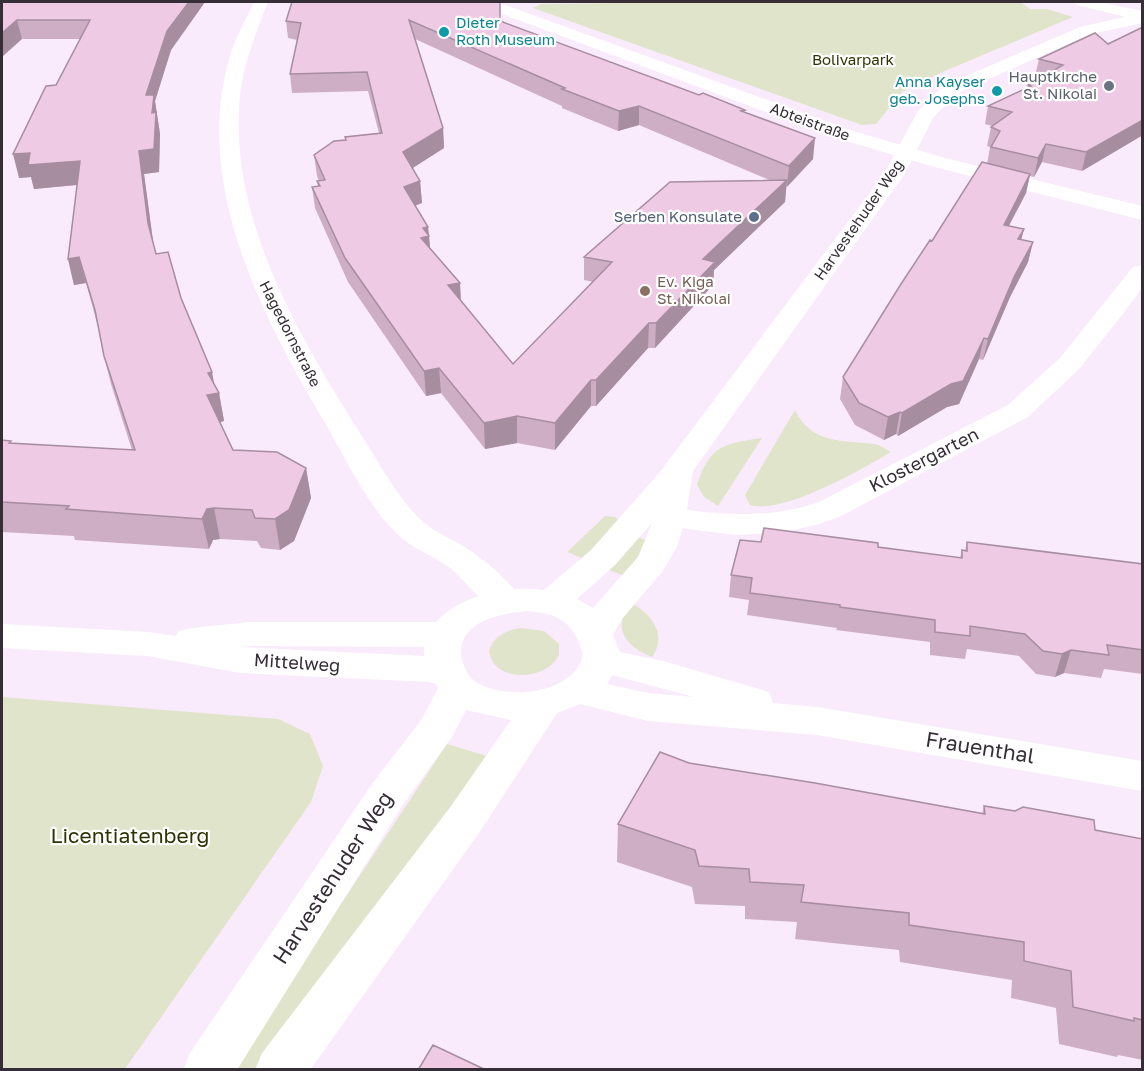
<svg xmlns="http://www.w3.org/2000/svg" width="1144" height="1071" font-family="'Golos Text',sans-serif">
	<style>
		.green { fill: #dfe4cb }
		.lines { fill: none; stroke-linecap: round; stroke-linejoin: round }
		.minor { fill: #fff; fill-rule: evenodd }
		.tertiary { fill: #fff; fill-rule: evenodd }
		.secondary { fill: #fff; fill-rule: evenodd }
		.wall { fill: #ceaec5; fill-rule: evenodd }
		.shaded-wall { fill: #a78da0 }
		.building { fill: #efcae5; stroke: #a78da0; stroke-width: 1.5 }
		.culture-dot { fill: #0f9aa8; stroke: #fff; stroke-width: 2 }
		.worship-dot { fill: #6b7280; stroke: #fff; stroke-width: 2 }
		.service-dot { fill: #5c6f8a; stroke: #fff; stroke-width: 2 }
		.education-dot { fill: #8d6e63; stroke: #fff; stroke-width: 2 }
		.labels { text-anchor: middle; stroke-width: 4.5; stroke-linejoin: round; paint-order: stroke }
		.far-culture-label { font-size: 15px; fill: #0d838f; stroke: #fff; text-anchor: start }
		.far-park-label { font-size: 15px; fill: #2e3301; stroke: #fff }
		.far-worship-label { font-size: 15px; fill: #5b616d; stroke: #fff; text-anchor: end }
		.far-street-label { font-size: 15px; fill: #352e36; stroke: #fff }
		.far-service-label { font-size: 15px; fill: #4e5e75; stroke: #fff; text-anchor: end }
		.far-education-label { font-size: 15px; fill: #785e54; stroke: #fff; text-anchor: start }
		.street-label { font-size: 18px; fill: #352e36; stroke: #fff }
		.near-street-label { font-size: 21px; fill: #352e36; stroke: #fff }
		.near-park-label { font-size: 21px; fill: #2e3301; stroke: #fff }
	</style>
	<rect width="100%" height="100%" fill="#f9ebfc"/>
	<!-- green -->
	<path class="green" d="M711 2H1020L1030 9H1047L1073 17 940 73 902 92 876 124 862 125 533 8 541 4Z
		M795 410C811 444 842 440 873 444 879 444 885 449 891 452 862 469 783 515 750 505L745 495Z
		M762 438 718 506 704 497 697 485C710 445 723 444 762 438Z
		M605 516 615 517 619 521 584 559 567 552Z
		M634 538H640L651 542 625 576 604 568Z
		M631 603C651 613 668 635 652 657 626 647 611 628 631 603Z
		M521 628 544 631 559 644V655C547 681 492 684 489 650 495 635 507 630 521 628Z
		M2 697 278 719 310 734 323 766 311 802 125 1069H2Z
		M447 744 490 757 256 1069 231 1070Z"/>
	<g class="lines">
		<!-- minor -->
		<path class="minor" d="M254 2H268C254 38 240 72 239 111 233 227 303 343 363 438 379 463 394 491 414 513 427 528 445 536 463 546 484 559 509 580 523 601L517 609C514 610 508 612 504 612 487 611 463 578 449 567 432 555 411 548 396 533 366 503 346 459 325 423 262 316 192 184 230 56 235 38 246 20 254 2Z
			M480 2H497L850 130 945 158 1142 206V220L931 166 836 138 491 10Z
			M1142 265V288L1122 315 1079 369 1028 417 841 516 819 524 785 532 737 535 687 529 635 516 630 509 635 502C653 498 671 507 689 510 733 516 776 517 819 502L1008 405 1060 358 1133 267Z"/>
		<!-- tertiary -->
		<path class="tertiary" d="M1142 13V23L1091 34 964 90 950 100 933 118 904 175 693 471 686 516 677 547 662 572 622 619 613 635 620 652 663 661 769 692 773 703 817 707 1142 761V791L817 735 648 721 580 704 557 713 481 830 310 1070H255L262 1053 451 806 511 720 466 710 452 737 402 806 237 1070H183L190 1053 372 784 422 719 438 688 436 684 429 682 240 673 148 656 2 648V624L148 632 176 636 179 631 192 628 249 622H436C461 595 508 585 544 590L591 550 660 472 884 174 918 111 937 92 952 82 1080 27ZM652 523 638 557 593 608 577 599 615 565ZM528 611C562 614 573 623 583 654 582 658 581 663 578 667 560 696 497 700 472 679 466 673 462 662 461 654 460 620 502 613 528 611ZM249 646 424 647V656L239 647ZM612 675 694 697 648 693 607 684Z"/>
		<!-- secondary -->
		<path class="secondary" d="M1075 2H1099L1142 11V21L1077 5Z"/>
	</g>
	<!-- wall -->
	<path class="wall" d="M2 2H205L171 50 155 101 160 134 159 172 144 174 153 242 156 254 181 298 214 384 219 393 224 421 220 422 233 450 306 468 311 498 294 541 280 550 261 548 257 541 220 539 213 540 209 549 75 540 74 536 2 532V440L12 444 132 450 111 384 104 356 97 323 86 283 74 285 68 259 77 185 34 189 31 177 19 178 56 85 80 39H22Z
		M292 2 500 21 699 95 745 110 744 113 813 159 786 187 785 202 714 270 713 285 655 348H648L596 406H591L555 450 517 443 485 449 441 393 426 396 348 282 315 208 312 187 318 186 317 181H319L317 176 314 155 345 140V137L379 133 368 91 292 93 290 74 297 40 288 38 286 21ZM415 39 562 106V108L618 131 639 125 772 181 584 257V280L593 282 513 364 461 301 460 283 430 248 428 227 415 206 422 203 420 181 412 168 444 148 443 128Z
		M1143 27V135L1082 171 1042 162 1034 177 1030 176 1026 193 1009 226 1024 229 1021 240 1033 242 1028 262 1010 297 983 360 979 359 959 404 947 407 898 436 896 434 884 440 855 425 840 399 843 377 932 241 987 164 990 147 987 146 991 127 992 126 985 124 988 106 1027 88 1028 85 1041 77 1035 76 1039 59 1108 44Z
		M761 542 878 547 960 558 962 550 965 551 967 542 1143 564V674L1104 669 1101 678 1064 673 1055 677 1036 674 1019 656 967 649 965 659 930 655V642L836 630 837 628 747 615 749 600 729 597 731 575Z
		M689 763 982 814 984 806 1095 830 1143 839V1060L1118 1055 1117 1057 1059 1044 1056 1008 1011 998 1012 980 900 962 899 950 795 939 797 922 745 919V906L695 904 692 887 617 862 618 824Z"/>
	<!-- shaded-wall -->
	<path class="shaded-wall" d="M189 2H205L171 50 155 101 160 134 159 172 144 174 154 248 148 223 139 151 146 95 167 31Z
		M17 20 22 39 2 57V33Z
		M639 106V125L618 131 619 111Z
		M1143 120V135L1082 171 1086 152Z
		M443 128 444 148 405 173 403 152Z
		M815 138 813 159 787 187 789 166Z
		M1046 144 1042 162 1034 177 1038 158Z
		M30 153 80 161 86 184 34 189 31 177 19 178 13 154Z
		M1030 174 1026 193 999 244 1004 225Z
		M787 180 785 202 714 270 713 285 655 348 656 323 703 259Z
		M420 181 422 203 405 209 404 187Z
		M428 227 429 236 431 259 421 238 423 228Z
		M1024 229 1019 248 1018 239Z
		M1033 242 1028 262 1010 297 983 360 988 339 1014 277Z
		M79 257 86 283 74 285 68 259Z
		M460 283 461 307 448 285Z
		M649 323 648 348 596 406V380Z
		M984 338 979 359 959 404 947 407 898 436 902 413Z
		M439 368 441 393 426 396 424 371Z
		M212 372 216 393H219L224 421 213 424 207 395 208 373Z
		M591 380V406L555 450V423Z
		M900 412 896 434 884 440 888 417Z
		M517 416V443L485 449 484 423Z
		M306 468 311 498 294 541 280 550 275 519Z
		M214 508 220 539 213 540 209 549 202 519 207 509Z
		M1071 650 1064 673 1055 677 1062 654Z"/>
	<!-- building -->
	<path class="building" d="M2 2H189L167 31 146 95H154L152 113 156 112 154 149 139 151 148 223 156 254 168 252 181 298 212 372 208 373 219 393 207 395 233 450 277 452 306 468 289 510 275 519 255 518 252 510 214 508 207 509 202 519 66 509 69 506 2 502V440L11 441 9 443 135 450 104 356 95 310 79 257 68 259 80 161 28 165 30 153 13 154 46 86 56 85 90 20H17L2 33Z
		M292 2H500V21L699 95 703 93 745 110 741 111 815 138 789 166 639 106 619 111 562 89 565 88 409 20 443 128 403 152 420 181 404 187 428 227 423 228 429 236 421 238 460 283 448 285 513 364 612 262 584 257 670 182 787 180 703 259 715 262 656 323H649L596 380H591L555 423 517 416 484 423 439 368 424 371 345 258 312 187 320 186 317 181 325 180 314 155 334 141 346 140 345 137 382 133 367 72 290 74 301 23 286 21Z
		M1143 27V120L1086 152 1046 144 1038 158 991 147 1000 131 991 127 1012 112 988 106 1031 86 1028 85 1063 65 1039 59 1095 33 1108 44Z
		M982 162 1030 174 1004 225 1024 229 1018 239 1033 242 1014 277 988 339 984 338 963 381 951 384 902 413 900 412 888 417 859 403 843 377 901 284 930 240 932 241Z
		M764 528 878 543V547L962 558V550L967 551V542L1143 564V650L1107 645 1109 655 1071 650 1062 654 1043 651 1025 634 970 626V636L935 632V620L840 607V605L750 593 752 578 731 575 740 540 761 542Z
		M660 752 689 763 815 783 985 814 984 806 1015 811 1023 807 1094 820 1095 830 1143 839V1020L1134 1018V1021L1073 1007 1071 971 1024 961V942L909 925V913L801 902 804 885 750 882 749 869 699 866 695 850 618 824Z
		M433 1045 486 1070H418Z"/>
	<!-- markers -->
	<g class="culture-dot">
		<circle cx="444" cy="32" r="6"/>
		<circle cx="997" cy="91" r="6"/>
	</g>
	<circle class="worship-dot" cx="1109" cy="86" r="6"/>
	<circle class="service-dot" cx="754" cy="217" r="6"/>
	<circle class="education-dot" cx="645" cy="291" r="6"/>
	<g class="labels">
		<!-- far-culture labels -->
		<g class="far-culture-label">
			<text x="456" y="28">Dieter<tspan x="456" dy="17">Roth Museum</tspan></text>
			<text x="985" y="87" text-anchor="end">Anna Kayser<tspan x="985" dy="17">geb. Josephs</tspan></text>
		</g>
		<!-- far-park labels -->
		<g class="far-park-label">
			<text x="853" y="65">Bolivarpark</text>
		</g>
		<!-- far-worship labels -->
		<g class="far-worship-label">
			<text x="1097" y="82">Hauptkirche<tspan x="1097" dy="17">St. Nikolai</tspan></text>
		</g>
		<!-- far-street labels -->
		<g class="far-street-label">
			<text transform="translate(810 122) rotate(20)" y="5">Abteistraße</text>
			<text transform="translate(859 220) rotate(-55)" y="5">Harvestehuder Weg</text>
			<text transform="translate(290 334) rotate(63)" y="5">Hagedornstraße</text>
		</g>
		<!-- far-service labels -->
		<g class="far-service-label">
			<text x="742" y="222">Serben Konsulate</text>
		</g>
		<!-- far-education labels -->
		<g class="far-education-label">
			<text x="657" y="287">Ev. Kiga<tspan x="657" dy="17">St. Nikolai</tspan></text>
		</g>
		<!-- street labels -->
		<g class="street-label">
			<text transform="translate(924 460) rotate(-27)" y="6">Klostergarten</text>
			<text transform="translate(297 663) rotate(4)" y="6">Mittelweg</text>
		</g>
		<!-- near-street labels -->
		<g class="near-street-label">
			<text transform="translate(980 748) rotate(9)" y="7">Frauenthal</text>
			<text transform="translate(333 878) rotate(-57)" y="7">Harvestehuder Weg</text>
		</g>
		<!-- near-park labels -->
		<g class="near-park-label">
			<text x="130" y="843">Licentiatenberg</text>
		</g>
	</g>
	<!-- border -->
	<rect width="1144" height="1071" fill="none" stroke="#352e36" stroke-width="6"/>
</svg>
